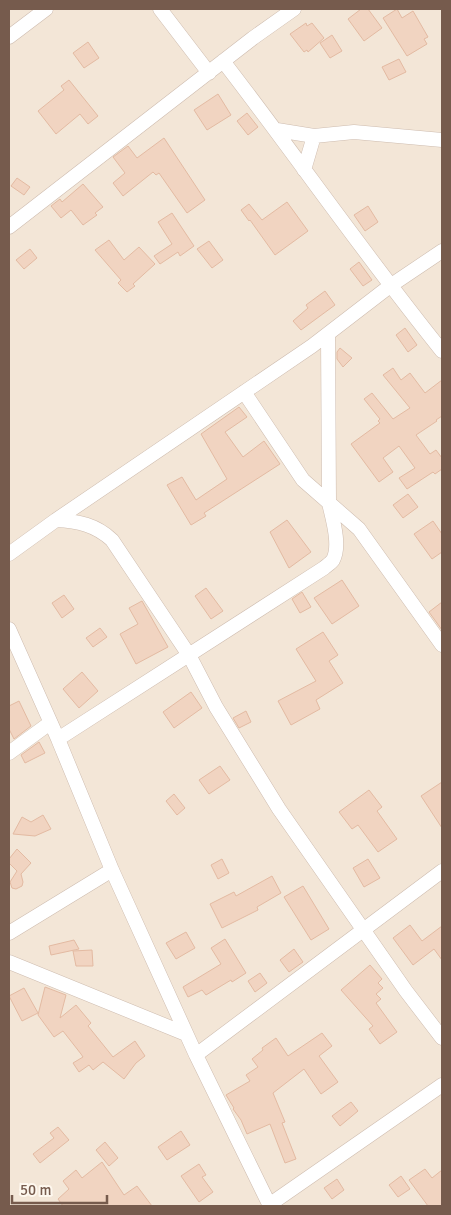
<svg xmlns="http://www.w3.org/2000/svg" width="451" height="1215" font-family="Signika,sans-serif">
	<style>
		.residential { fill: #f3e6d7 }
		.building { fill: #f1d4c1; stroke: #e3baa2 }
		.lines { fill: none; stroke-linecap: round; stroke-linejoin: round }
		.minor-casing { stroke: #cebcaf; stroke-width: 15 }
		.minor { stroke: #fff; stroke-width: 14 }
	</style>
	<rect width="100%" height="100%" fill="#fcf4e8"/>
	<!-- residential -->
	<path class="residential" d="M9 9H442V1206H9Z"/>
	<!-- building -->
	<path class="building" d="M361 9H368L382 28 364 41 348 19Z
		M397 9 402 18 413 11 428 37 424 39 427 44 407 56 383 18Z
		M306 23 307 26 312 23 324 38 308 52 307 50 304 52 290 34Z
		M332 35 342 51 330 58 320 43Z
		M88 42 99 58 84 68 73 53Z
		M399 59 406 72 389 80 382 67Z
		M69 80 98 116 88 124 80 114 56 134 38 111 64 90 61 86Z
		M218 94 231 115 207 130 194 110Z
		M247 113 258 127 248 135 237 121Z
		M164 138 205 200 187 213 159 173 156 175 153 172 123 196 113 183 125 173 113 157 128 146 137 158Z
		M17 178 30 187 24 195 11 186Z
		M83 184 103 207 95 213 97 215 83 225 71 210 61 218 51 206 60 199 62 202Z
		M287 202 308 231 275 255 250 220 249 221 241 210 249 204 262 220Z
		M368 206 378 222 365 231 354 215Z
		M172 213 194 246 180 256 178 252 160 264 154 256 172 244 158 222Z
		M109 240 124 260 139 247 155 264 133 284 135 286 127 292 118 283 121 280 95 250Z
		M209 241 223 260 212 268 197 249Z
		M30 249 37 258 24 269 16 260Z
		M359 262 372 280 363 286 350 269Z
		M325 291 335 305 301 330 293 321 308 308 306 305Z
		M405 328 417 345 408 352 396 335Z
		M340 348 352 358 343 367 337 359V352Z
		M393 368 401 380 410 373 425 393 442 380V416L436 420 437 421 416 435 430 454 436 450 442 458V469L435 474 433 472 407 489 399 478 415 468 399 446 383 458 393 472 379 482 351 444 380 423 378 421 380 419 364 399 372 393 393 419 410 408 383 375Z
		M239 407 247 417 225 432 243 457 264 441 280 464 204 513 206 516 191 525 167 485 182 477 196 500 227 479 201 434Z
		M408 494 418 507 403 518 393 505Z
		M287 520 311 552 289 568 270 532Z
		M433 521 442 534V552L432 559 414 534Z
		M342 580 359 606 332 624 314 598Z
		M206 588 223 611 211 619 195 596Z
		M302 592 311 607 300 613 292 599Z
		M64 595 74 609 62 618 52 603Z
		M142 601 168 647 136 664 120 634 138 624 129 608Z
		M442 602V630L429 612Z
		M100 628 107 637 93 647 86 638Z
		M323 632 338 655 329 661 343 683 316 700 320 709 291 725 278 701 316 681 296 649Z
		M82 672 98 691 79 708 63 689Z
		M191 692 202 708 174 728 163 712Z
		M19 701 31 726 14 739 9 729V706Z
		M246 711 251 722 239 728 233 718Z
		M39 742 45 753 25 763 21 755Z
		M220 766 230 780 209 794 199 780Z
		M442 782V828L421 796Z
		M369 790 382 807 377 811 397 839 378 852 358 825 352 829 339 812Z
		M174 794 185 808 177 815 166 801Z
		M43 815 51 829 35 836 13 834 22 817 31 822Z
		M17 849 31 863 21 874 23 882 22 886 16 889 12 888 10 882 17 871 9 863V859Z
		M222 859 229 873 218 879 211 865Z
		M368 859 380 878 364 887 353 868Z
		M272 876 281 893 257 907 258 910 222 928 210 904 234 892 236 896Z
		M303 886 329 929 311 940 284 897Z
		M410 925 422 941 442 926V960L434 949 413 965 393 938Z
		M186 932 195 948 176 959 166 943Z
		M225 939 246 973 232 982 231 980 206 995 202 990 188 997 183 987 221 964 211 948Z
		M74 940 79 949 51 955 49 946Z
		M294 949 303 962 289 972 280 960Z
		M92 950 93 966H76L73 951Z
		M370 965 382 979 378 983 383 988 376 994 381 999 376 1003 397 1032 380 1044 369 1029 373 1026 341 990Z
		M260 973 267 983 255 992 248 981Z
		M45 987 66 995 60 1018 76 1005 91 1023 88 1026 113 1057 135 1041 145 1056 136 1063 124 1079 103 1062 93 1070 89 1065 79 1072 73 1063 83 1057 81 1054 63 1031 54 1037 38 1015Z
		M24 988 38 1013 22 1021 9 996Z
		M322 1033 332 1046 319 1056 338 1082 321 1094 304 1069 273 1093 285 1122 282 1123 296 1159 285 1163 270 1124 247 1134 241 1120 233 1109 234 1108 226 1095 250 1081 246 1075 258 1067 252 1059 263 1050 262 1048 276 1038 288 1056Z
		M351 1102 358 1111 340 1126 332 1116Z
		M58 1127 69 1140 40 1163 33 1154 54 1138 50 1133Z
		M181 1131 190 1145 167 1160 158 1147Z
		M105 1142 118 1158 109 1166 96 1150Z
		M102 1162 124 1195 137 1186 152 1206H63L58 1199 69 1189 63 1181 76 1170 82 1178Z
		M199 1164 206 1175 202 1177 213 1192 199 1202 181 1176Z
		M425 1169 432 1178 442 1170V1206H428L409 1180Z
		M401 1176 410 1189 398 1197 389 1185Z
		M337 1179 344 1190 332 1199 324 1188Z"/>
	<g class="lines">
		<defs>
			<path id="minor" d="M160 9 209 73
				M9 37 46 9
				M223 61C297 157 366 257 442 351
				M277 130 314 136 354 132 442 140
				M304 170 314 136
				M9 227 253 38 294 9
				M244 392 303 480 359 529 442 645
				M56 520C78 521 96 525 112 540L189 655 216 707 279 809 406 991 442 1038
				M9 554 56 520 312 346 390 286 442 251
				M9 629 58 739 112 870 196 1055 270 1206
				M58 739 324 568C326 566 331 563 333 560 341 545 332 517 329 503L328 335
				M9 753 50 723
				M9 933 112 870
				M9 962 186 1034
				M196 1055 442 871
				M269 1205 442 1085"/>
		</defs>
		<!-- minor casing -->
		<use href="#minor" class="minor-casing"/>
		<!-- minor -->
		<use href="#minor" class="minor"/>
	</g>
	<!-- border -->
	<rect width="451" height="1215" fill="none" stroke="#765b4d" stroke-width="20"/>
	<!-- scale -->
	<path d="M12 1195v8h95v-8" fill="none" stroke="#765b4d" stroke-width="2.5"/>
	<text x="20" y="1195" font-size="15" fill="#765b4d" stroke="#fef8ef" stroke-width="4" paint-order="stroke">50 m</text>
</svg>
